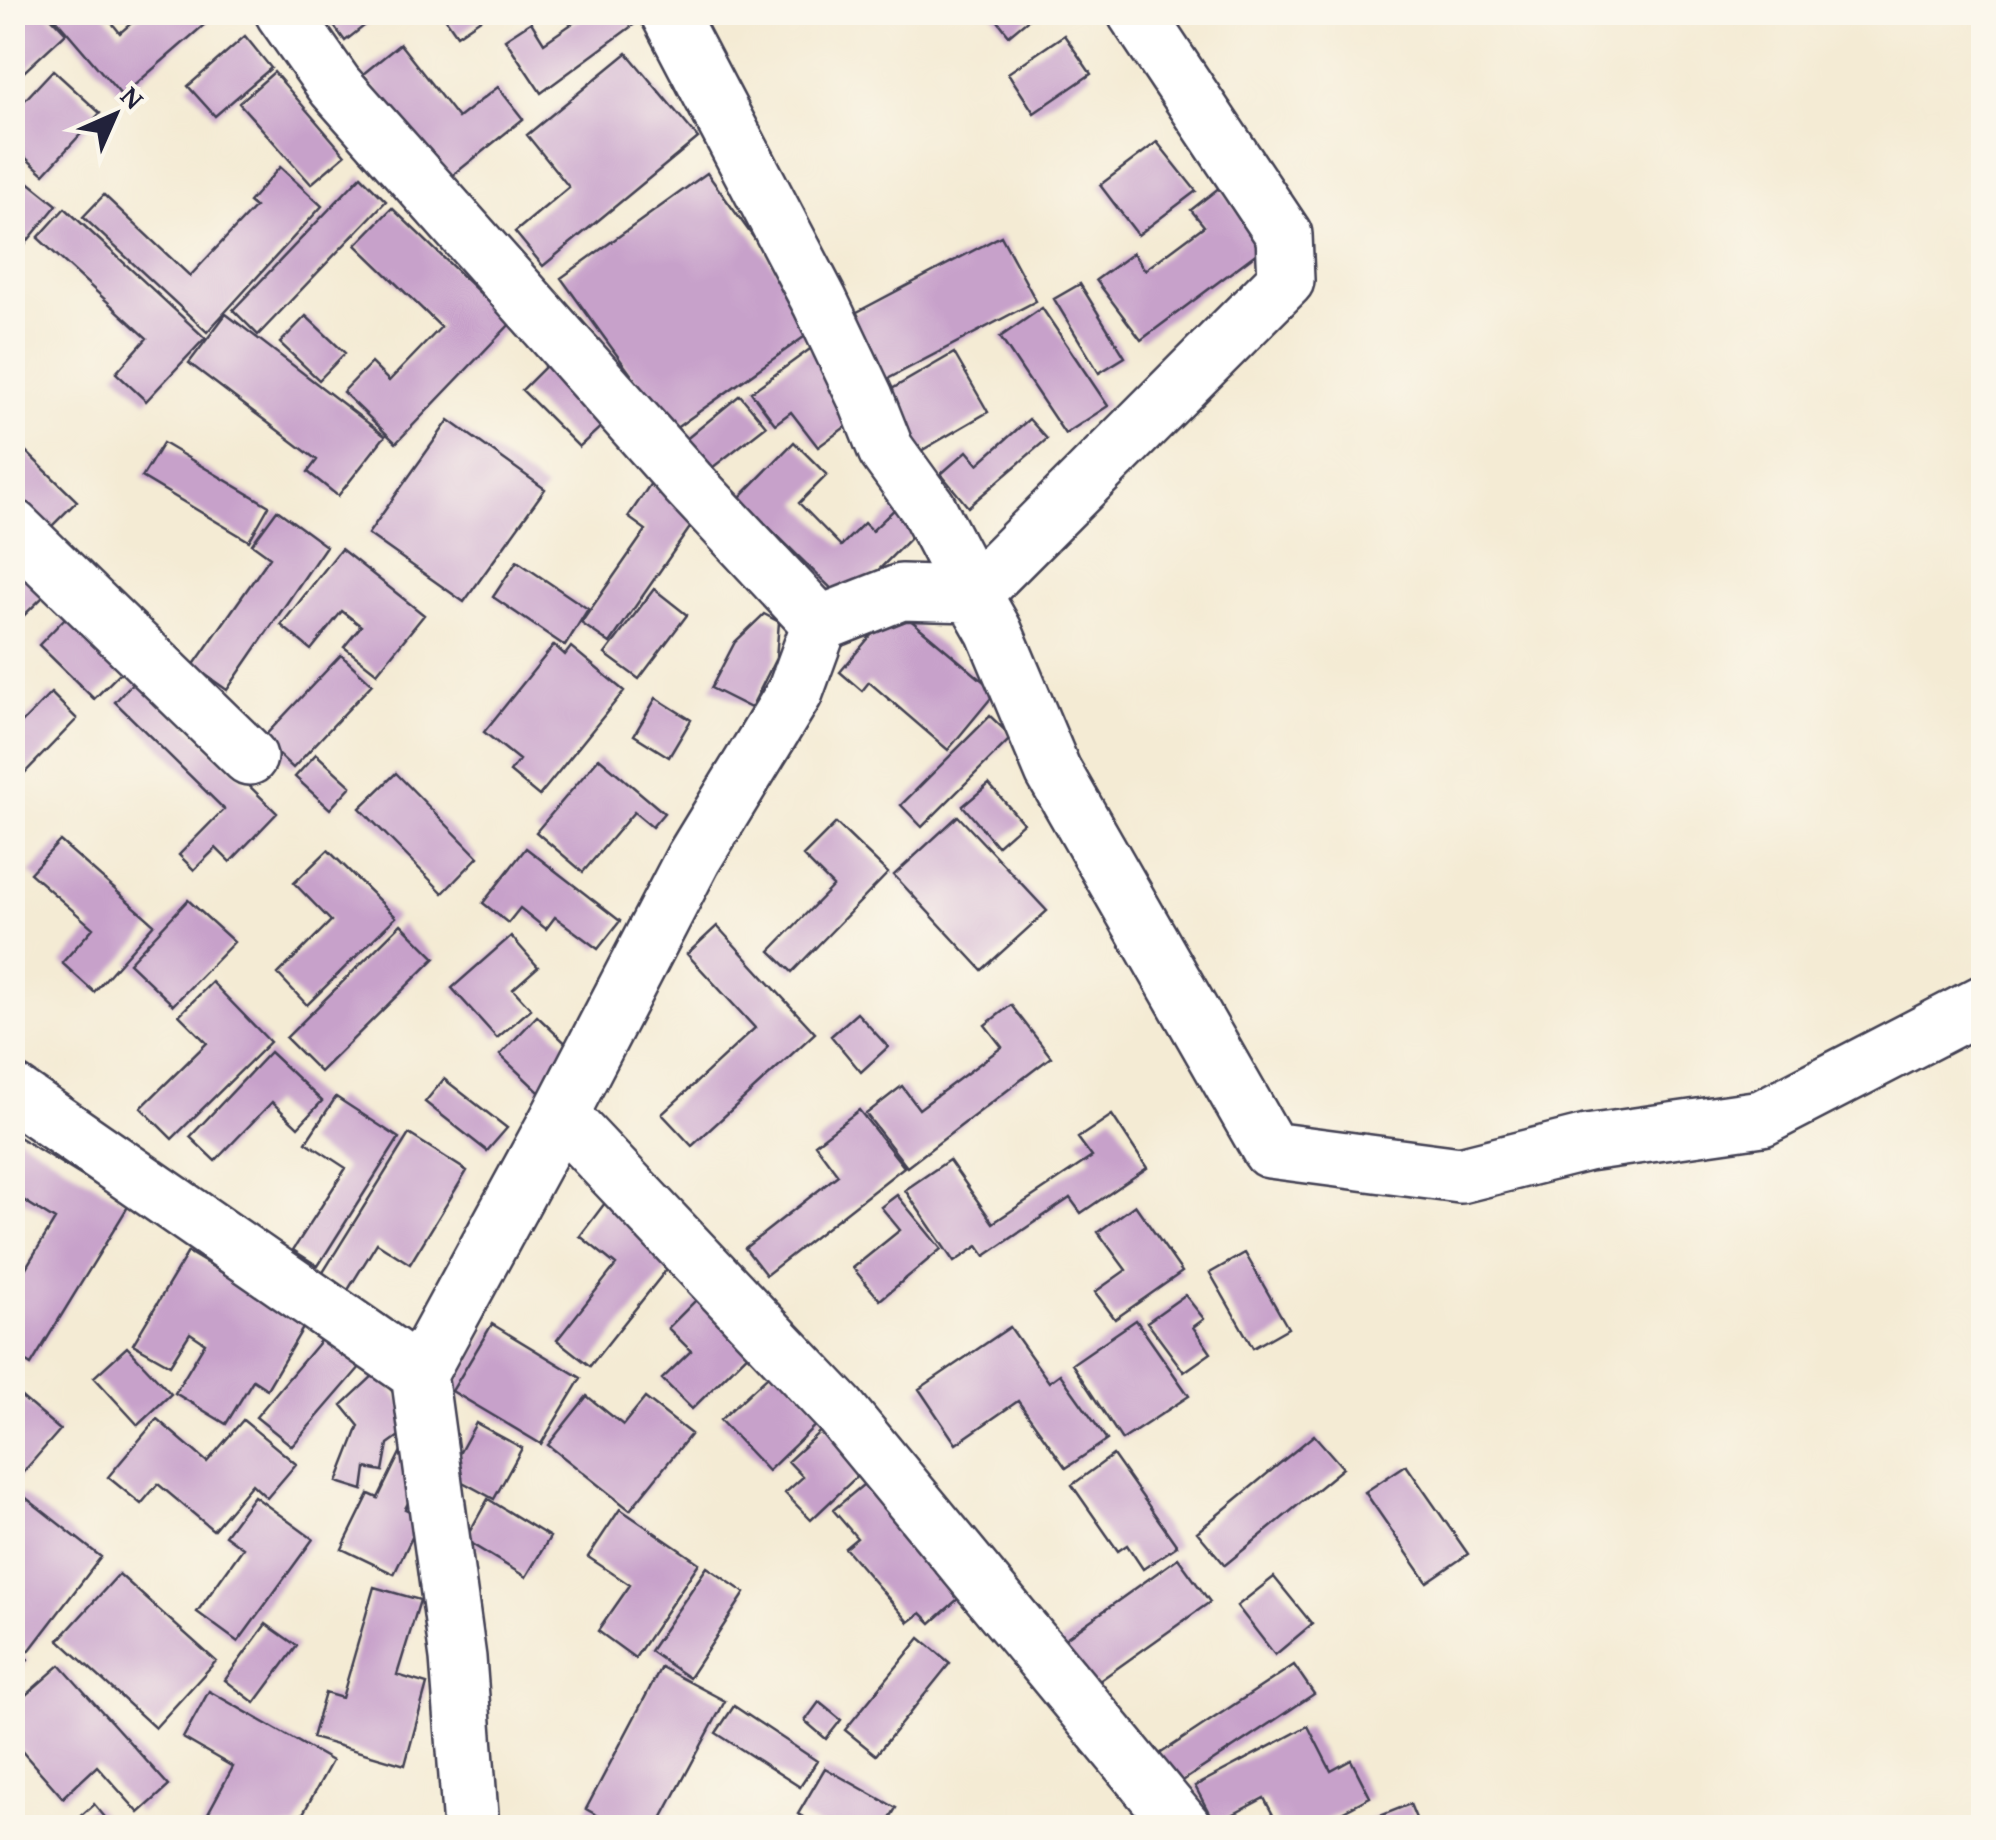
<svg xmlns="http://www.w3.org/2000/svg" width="1996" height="1840" font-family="'Gentium Book Plus',serif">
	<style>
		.building { fill: #c7a1ca }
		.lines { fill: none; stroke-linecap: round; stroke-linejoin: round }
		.street-casing { stroke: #424052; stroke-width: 60 }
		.street { stroke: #fff; stroke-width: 55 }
	</style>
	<rect width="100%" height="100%" fill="#fbf7ec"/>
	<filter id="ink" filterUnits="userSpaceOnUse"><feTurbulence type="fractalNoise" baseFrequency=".01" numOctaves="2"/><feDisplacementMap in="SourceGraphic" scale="20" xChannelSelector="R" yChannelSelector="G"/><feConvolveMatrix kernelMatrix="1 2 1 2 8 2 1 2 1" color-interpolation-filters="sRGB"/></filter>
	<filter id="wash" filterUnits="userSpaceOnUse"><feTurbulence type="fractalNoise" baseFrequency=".0048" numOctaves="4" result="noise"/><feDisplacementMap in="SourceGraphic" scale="40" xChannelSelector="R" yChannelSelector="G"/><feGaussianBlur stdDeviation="2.25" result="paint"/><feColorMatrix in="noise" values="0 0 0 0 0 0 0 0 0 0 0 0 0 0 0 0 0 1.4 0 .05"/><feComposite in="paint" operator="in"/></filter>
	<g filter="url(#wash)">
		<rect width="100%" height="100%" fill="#f4ebd4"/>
		<g id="blocks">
			<!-- building -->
			<path class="building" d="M12 12H46L66 33 12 83Z
				M50 12H103L120 33 144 12H219L122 96Z
				M324 12H382L345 41Z
				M441 12H491L457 35Z
				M589 12H651L541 93 505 39 531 22 544 43Z
				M991 12H1037L1009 35Z
				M1064 35 1091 74 1034 113 1008 73Z
				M245 36 271 68 215 116 188 86Z
				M400 44 458 118 498 87 523 119 447 180 363 74Z
				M627 53 698 138 543 266 515 232 569 187 527 135Z
				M53 70 100 113 44 174 12 146V114Z
				M274 72 345 155 311 184 239 103Z
				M1157 142 1196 191 1138 235 1100 185Z
				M280 167 322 206 207 332 83 217 104 195 190 276 255 207 249 202Z
				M12 169 57 205 12 260Z
				M707 173 818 327 672 431 561 278Z
				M361 176 386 201 258 335 233 310Z
				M1220 187 1265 247 1141 340 1096 280 1133 253 1145 270 1204 226 1191 210Z
				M65 208 205 338 146 401 116 373 147 338 38 238Z
				M392 208 511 323 396 443 343 392 371 363 389 381 441 327 356 245Z
				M1001 236 1036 301 876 385 842 320Z
				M1080 284 1125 357 1099 373 1054 299Z
				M1042 308 1108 406 1065 434 1000 337Z
				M226 314 385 436 338 496 308 472 317 460 189 363Z
				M306 316 345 353 319 380 280 343Z
				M817 344 867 411 818 447 791 412 775 424 751 392Z
				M954 353 988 412 907 459 873 400Z
				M547 365 604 424 579 447 522 390Z
				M740 395 766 426 708 471 684 441Z
				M1029 419 1047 439 968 507 941 474 967 451 978 464Z
				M449 420 545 489 464 602 368 534Z
				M12 438 77 501 45 533 12 501Z
				M794 442 827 475 799 503 841 546 864 523 872 531 904 500 926 522 846 603 739 498Z
				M163 443 269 506 249 541 142 477Z
				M651 483 698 516 610 643 581 623 646 530 628 517Z
				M277 510 326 546 227 690 193 666 270 557 252 544Z
				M341 549 424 615 377 673 344 647 361 626 342 611 311 650 281 625Z
				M517 561 588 609 565 646 493 597Z
				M12 564 44 596 12 627Z
				M654 589 687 615 639 679 605 654Z
				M895 607 996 692 948 750 869 682 862 691 840 672Z
				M70 613 126 667 94 699 39 645Z
				M764 614 779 622 776 658 751 708 711 688 735 642Z
				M554 645 565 655 571 647 624 691 539 796 510 772 519 760 484 732Z
				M341 655 372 684 293 768 262 739Z
				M138 677 277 813 230 862 216 848 194 870 179 855 224 809 115 702Z
				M51 693 77 719 12 786V733Z
				M656 698 691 720 669 757 634 735Z
				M990 716 1012 737 922 827 901 805Z
				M316 754 351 786 330 809 295 777Z
				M599 758 664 813 652 827 634 812 583 872 536 832Z
				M396 773 478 857 443 893 360 808Z
				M989 784 1023 823 997 846 963 806Z
				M958 816 1047 911 982 970 894 875Z
				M836 823 888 873 792 972 770 951 833 886 803 856Z
				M60 841 154 924 94 992 62 963 93 928 30 873Z
				M526 848 620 921 598 949 555 917 546 929 520 908 508 923 483 903Z
				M328 850 396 917 307 1005 278 974 331 921 294 883Z
				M188 900 234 942 173 1005 129 963Z
				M401 924 435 958 320 1072 286 1038Z
				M717 926 815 1033 692 1146 662 1114 755 1028 687 954Z
				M511 936 538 967 513 989 531 1009 497 1038 452 988Z
				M212 982 270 1042 172 1139 141 1108 207 1043 179 1015Z
				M1011 1005 1051 1057 907 1167 866 1114 902 1086 919 1109 1002 1047 985 1025Z
				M857 1013 888 1047 861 1072 831 1036Z
				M537 1016 577 1054 540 1093 500 1055Z
				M270 1052 322 1101 298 1127 272 1102 215 1161 190 1137Z
				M444 1079 507 1128 487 1151 425 1102Z
				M336 1097 399 1138 318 1266 293 1250 346 1168 306 1142Z
				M859 1110 904 1167 766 1275 745 1248 838 1175 815 1144Z
				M1112 1115 1147 1168 1081 1213 1070 1198 985 1256 978 1246 954 1262 905 1190 949 1160 993 1223 1092 1157 1078 1138Z
				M12 1133 129 1205 31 1365 12 1353V1275L19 1279 55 1220 12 1193Z
				M409 1134 467 1171 410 1264 377 1243 348 1290 322 1274Z
				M897 1195 941 1249 880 1300 853 1268 900 1230 881 1207Z
				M608 1199 678 1255 590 1366 557 1340 616 1265 580 1236Z
				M1135 1205 1182 1272 1115 1319 1095 1292 1126 1270 1098 1232Z
				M188 1252 306 1323 267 1389 253 1380 226 1424 175 1393 205 1343 190 1333 170 1365 133 1344Z
				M1245 1253 1288 1328 1253 1348 1210 1273Z
				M710 1286 763 1339 692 1409 662 1379 691 1351 668 1328Z
				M1185 1295 1204 1319 1193 1327 1211 1353 1184 1372 1147 1322Z
				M1136 1320 1189 1396 1122 1440 1072 1364Z
				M492 1324 581 1378 541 1444 452 1391Z
				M1010 1327 1049 1382 1060 1374 1107 1440 1066 1468 1018 1401 956 1444 919 1389Z
				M325 1335 361 1366 292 1446 256 1417Z
				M127 1347 171 1394 138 1425 94 1377Z
				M779 1366 825 1416 768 1471 720 1420Z
				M377 1372 417 1423 388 1444 383 1471 366 1468 363 1490 337 1482 359 1426 342 1405Z
				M12 1389 60 1430 12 1485Z
				M587 1396 623 1425 645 1398 691 1434 630 1510 548 1445Z
				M157 1419 207 1462 243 1420 296 1464 267 1498 252 1484 213 1530 158 1484 141 1504 108 1477Z
				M476 1423 522 1448 494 1499 448 1474Z
				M828 1424 868 1466 811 1520 785 1493 803 1477 788 1461Z
				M1314 1435 1343 1468 1225 1565 1197 1532Z
				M401 1451 426 1466 405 1509 422 1517 394 1574 342 1549 369 1494 378 1498Z
				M1113 1455 1177 1546 1143 1569 1127 1545 1118 1551 1072 1485Z
				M1406 1465 1468 1554 1427 1582 1365 1492Z
				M869 1480 967 1591 931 1623 921 1613 909 1622 845 1548 857 1538 833 1510Z
				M21 1494 101 1557 29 1651 12 1639V1505Z
				M254 1496 313 1539 238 1642 197 1612 243 1548 225 1535Z
				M488 1499 550 1537 526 1577 465 1540Z
				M620 1509 699 1563 635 1658 598 1631 630 1585 588 1557Z
				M1178 1558 1210 1602 1088 1689 1056 1645Z
				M707 1567 745 1593 689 1678 650 1651Z
				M119 1574 216 1661 155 1728 59 1640Z
				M1274 1577 1312 1624 1275 1655 1237 1606Z
				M374 1587 420 1600 397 1675 427 1684 405 1765 312 1738 325 1693 342 1698Z
				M266 1624 297 1646 255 1703 225 1680Z
				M920 1638 950 1663 876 1755 845 1730Z
				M12 1648 28 1659 12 1681Z
				M60 1665 169 1786 139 1813 97 1766 63 1798 12 1740V1707Z
				M1294 1665 1314 1694 1169 1790 1149 1761Z
				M661 1667 725 1701 657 1828H620L586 1809Z
				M209 1691 332 1761 295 1828H200L233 1767 183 1738Z
				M819 1702 841 1720 826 1739 805 1721Z
				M734 1706 817 1761 800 1787 716 1733Z
				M1308 1726 1331 1771 1351 1760 1370 1797 1311 1828H1280L1264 1798 1215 1824 1195 1786Z
				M825 1768 896 1808 884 1828H823L798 1814Z
				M94 1804 114 1828H67Z
				M1410 1804 1420 1828H1352V1827Z"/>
		</g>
	</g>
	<g filter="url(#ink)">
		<use href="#blocks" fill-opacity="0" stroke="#424052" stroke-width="2.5"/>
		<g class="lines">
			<defs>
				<path id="street" d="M283 12 335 86 688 483 820 624 795 692 693 859 560 1115 419 1374 458 1658 471 1828
					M668 12 820 302 865 397 886 450 928 508 973 594 1286 280 1284 235 1135 12
					M12 527 249 757
					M820 624 901 592 973 594 994 631 1053 771 1270 1150 1460 1175 1587 1143 1762 1118 1984 1003
					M12 1092 419 1374
					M560 1115 839 1410 1184 1828"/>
			</defs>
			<!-- street casing -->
			<use href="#street" class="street-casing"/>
			<!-- street -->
			<use href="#street" class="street"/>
		</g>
	</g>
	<!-- margin -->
	<rect width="1996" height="1840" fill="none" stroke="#fbf7ec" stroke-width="50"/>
	<!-- north arrow -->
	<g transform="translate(115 115) rotate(45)" stroke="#fbf7ec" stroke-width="8" paint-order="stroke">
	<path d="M0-8L18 38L0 25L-18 38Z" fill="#22223b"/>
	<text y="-15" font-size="28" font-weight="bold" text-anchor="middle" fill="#22223b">N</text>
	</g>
</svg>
